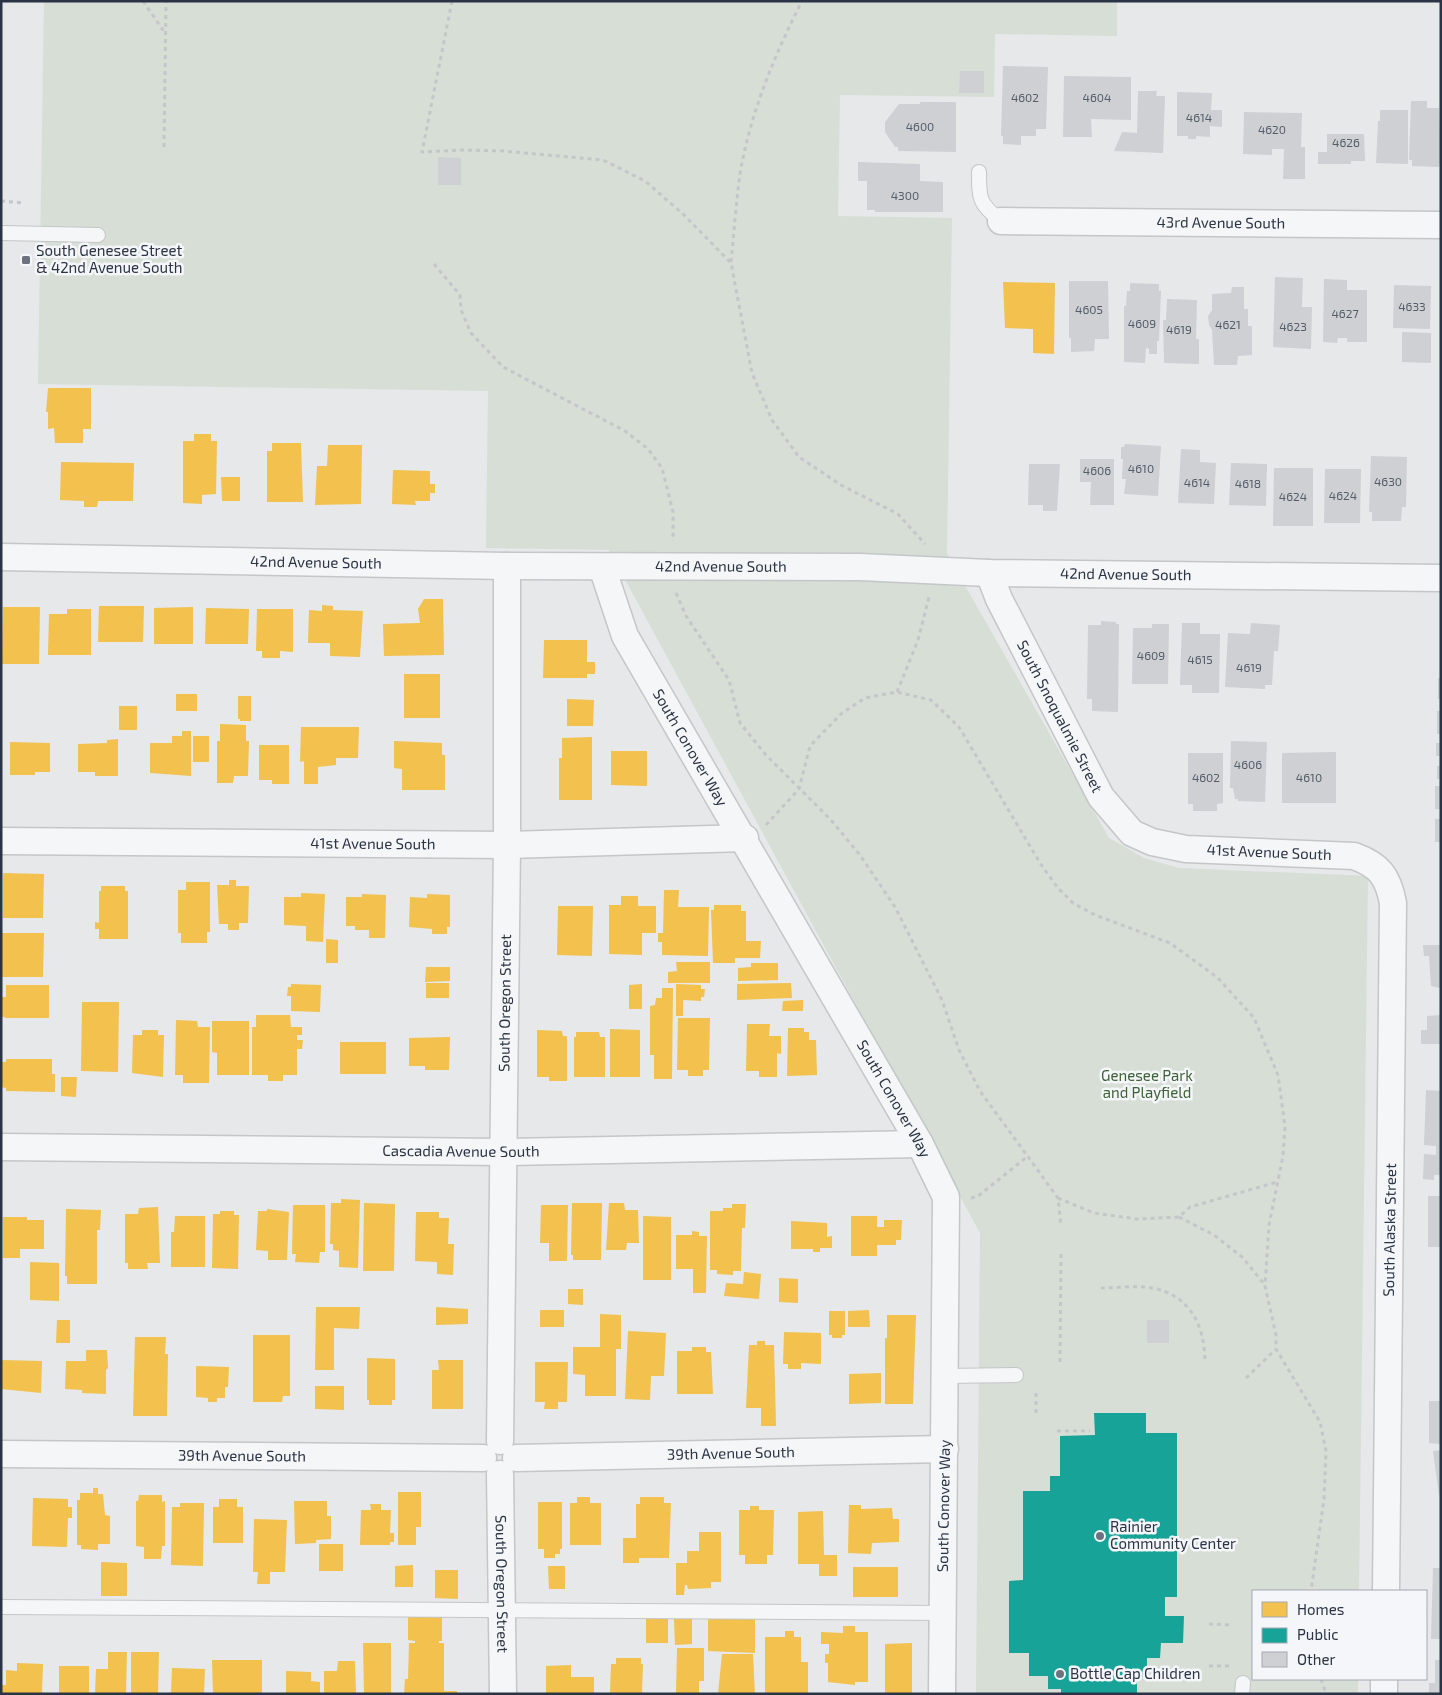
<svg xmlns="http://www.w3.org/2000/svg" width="1442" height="1695" font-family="'Exo 2',sans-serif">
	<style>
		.green { fill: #d6ded6 }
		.homes { fill: #f2c14e }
		.public { fill: #17a398 }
		.building { fill: #ced0d3 }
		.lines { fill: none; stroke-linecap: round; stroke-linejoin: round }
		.service-casing { stroke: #c4c6c8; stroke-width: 16 }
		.minor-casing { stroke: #c4c6c8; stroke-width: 29 }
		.path { stroke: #c5c6ca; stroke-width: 3; stroke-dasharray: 4 4; stroke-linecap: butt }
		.service { stroke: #f5f6f7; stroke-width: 14 }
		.minor { stroke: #f5f6f7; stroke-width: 26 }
		.poi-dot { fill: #6c737f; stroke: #f4f6f9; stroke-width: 2 }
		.labels { text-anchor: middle; stroke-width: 5; stroke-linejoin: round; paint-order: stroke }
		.number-label { font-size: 12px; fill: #545c69 }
		.street-label { font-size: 15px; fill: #2b3445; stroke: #f4f6f9 }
		.poi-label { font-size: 15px; fill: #2b3445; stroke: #f4f6f9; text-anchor: start }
		.park-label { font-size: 15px; fill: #3f6138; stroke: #f4f6f9 }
	</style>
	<rect width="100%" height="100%" fill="#e6e8ea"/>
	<!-- green -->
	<path class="green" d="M44 1H1117V36L995 34 994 97 840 95 838 216 952 218 947 554 1109 838 1144 858 1179 868 1368 876 1359 1591H1253V1679H1358V1694H976L980 1233 609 550 486 548 488 391 38 384Z"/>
	<!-- homes -->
	<path class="homes" d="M1003 282 1055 283 1054 354 1033 353V329L1005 328Z
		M48 388H91V429H83V443H55L54 428 48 429V412H46Z
		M194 434H211V441H217L216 494 202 495V504L183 503V441H194Z
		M272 443H301L303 502H267V451H272Z
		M328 445H362L361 504 315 505 317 466H327Z
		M61 462 134 463 133 501H98L97 507H84V501L60 500Z
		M393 470 430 471V484H435V493H430V501H415L416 505 392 504Z
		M221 477H240V501H222Z
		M424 599H443L444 655 384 656 383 624 420 623 418 609Z
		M322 605 333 606V610L363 611 360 657 330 656V643H308L309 610 322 611Z
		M99 606H144L143 642H98Z
		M3 607H40L39 664H2Z
		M193 607V644H154V608Z
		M206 608 249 609 248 644H205Z
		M67 609H91V655H48L49 614H67Z
		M257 609H293V652L280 651V658H262V651H256Z
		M544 640H587V662H595V674H587V678H543Z
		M404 674H440V718H404Z
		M176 694H197V711H176Z
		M238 696H251V721H240V719H238Z
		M567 699 594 700 593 726H567Z
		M119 706H137V730H119Z
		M220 724 246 725V741H249L248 776H234L233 783H217V741H220Z
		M301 727H359L358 758H336V765L318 767V784H304V761L300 762Z
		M182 731H191V776L150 773V743H172V736H182Z
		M193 736H209V762H193Z
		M592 737V800H559V758H562V738Z
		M118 739V776H95V772H78V744L107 743V740Z
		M394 741 442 743V755H445V790H402V769L394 768Z
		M10 742 50 743V772H35V775H10Z
		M259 745H289V784H272V780H259Z
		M611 751H647V786L611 785Z
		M3 873 44 874 43 918H3Z
		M229 880H236V886H249L248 923H239V930H228V924H219L217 885H229Z
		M186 882H210V932H207V943H181V933H178V890H186Z
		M101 886H125V891H128V939H99V929H95V922L99 923V891H101Z
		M664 890H679L678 907H709L708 956 662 955V942H658V933H663Z
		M301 893 325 894 323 942 306 941V926L284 925V897H301Z
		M362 894 386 895 385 938H369V930H355V926H346V897H362Z
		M427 894 450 895V927H447V934H432V929L409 927 410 897 427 898Z
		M621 896H638V906H656V933H642V955L609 954V905H621Z
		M714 905H741V911H746V941H761L760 958H735V963H713L711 910H714Z
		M558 906H593L592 956 557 955Z
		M1 933H44L43 977H1Z
		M326 939 338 940V963H326Z
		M676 962H710V983H668V972L677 971Z
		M751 963H778V980L738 981V968L751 967Z
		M426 967H450V981L425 982Z
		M426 983H449V998H426Z
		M791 983 792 998 737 1000V984Z
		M291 984 321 985 320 1012 291 1011V996H287L288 987H291Z
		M642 984V1009H629V985Z
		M676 984 701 985V989H705L704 997H701V1001L683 1000V1016H676Z
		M6 985H49V1018H6L1 1016V997H6Z
		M662 988H673L672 1079H654V1055H650V1006L655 1005 656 998H662Z
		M803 1000V1011H782L783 1001Z
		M82 1002H119L118 1072 81 1071Z
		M256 1015H290L291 1027H302V1035H297V1040H303L302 1049H297V1075H283V1081H268V1075H252V1027H256Z
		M678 1018H710L709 1070H703V1076H688V1070H677Z
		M176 1020 197 1021 198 1027H210L209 1083H183V1075H175Z
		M212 1021H249V1075H217V1053L212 1052Z
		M747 1024H770L769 1036H781V1054L777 1053V1077H759V1071H746Z
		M788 1028H804V1032H809V1040H816L817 1075 787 1076Z
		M610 1029 640 1030V1077H610Z
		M142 1030H158V1035H164L163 1077 132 1073 133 1035H142Z
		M537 1030 562 1031 563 1036H567V1081H549V1077H537Z
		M576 1032H599L600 1037H605V1077H574V1037H576Z
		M450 1037 449 1070H425V1066H409V1038Z
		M340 1042H386V1074H340Z
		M6 1059H52V1074H55V1092L6 1091V1088L1 1087V1062H6Z
		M61 1077H77L76 1097 61 1096Z
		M341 1199 360 1200 358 1268 339 1267V1251L333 1250V1244H330L331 1203H341Z
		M364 1203 395 1204 394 1271H363Z
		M572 1203H602L601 1260H573V1255H571Z
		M609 1203H624L625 1210H638L639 1243H627L626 1250H606Z
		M732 1204H746L745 1228H742L741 1271H733V1275L717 1274V1270H710V1211H723V1208H732Z
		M293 1205H325V1252H320L319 1263 295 1262 296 1254H292Z
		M541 1205H568L567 1261H549V1243H540Z
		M158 1207 160 1263H147L148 1269H128V1263H125V1214H138L139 1208Z
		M66 1209 101 1210 100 1230H97V1284H67V1276H65Z
		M267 1209 289 1212 287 1260H268V1251L256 1250 258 1211H267Z
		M220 1211H234V1215H239L238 1269 212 1268 213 1214H220Z
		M416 1212H439V1218H449L448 1244H454L453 1275 437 1274V1262L415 1261Z
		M175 1216H205V1267H171V1232H174Z
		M643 1216 671 1217V1280H643Z
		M851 1216H877V1227H884V1220H902L901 1240H896V1245H877V1256H851Z
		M3 1217H27V1220H44V1249H20V1258H3Z
		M791 1221 827 1223V1237L832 1236V1248H820V1252H813V1249H791Z
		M692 1231 699 1232V1236H707L706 1293H693V1269H676V1235H692Z
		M30 1262 59 1263V1301L30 1300Z
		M744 1272 761 1274 759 1299 724 1296 726 1283 743 1284Z
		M779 1278 798 1279V1303L779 1302Z
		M568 1289H583V1305L568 1304Z
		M316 1307H360L359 1329 334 1328V1370H315Z
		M436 1307 468 1309V1324L436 1325Z
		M540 1310H564V1327H540Z
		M869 1310 870 1327H848V1311Z
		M829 1311H845V1335H842V1338H832V1335H829Z
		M600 1314 621 1315V1349H616V1396H585V1375L573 1374V1347H600Z
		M887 1315H916L913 1404H885V1338H887Z
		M57 1320H70V1343H56Z
		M628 1331 666 1333 664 1376H651L650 1400 625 1399Z
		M784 1332 821 1333V1364L801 1363V1369H788V1364H783Z
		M253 1335H290V1396H283L282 1402H253Z
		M135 1337H166L165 1354H168L167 1416H133Z
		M757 1341H765V1345H774L776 1426H761V1408H746L749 1345H757Z
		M692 1347H706V1352H711L713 1394H677V1351H692Z
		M86 1350H107L108 1368 106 1370V1394L82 1393V1390L65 1389 66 1361H86Z
		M367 1358 395 1359V1400H392V1405H369V1400H367Z
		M1 1360 42 1361 41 1393 1 1389Z
		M438 1360H463V1409H432V1370H439Z
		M535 1362H568L567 1402H558V1409H544L545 1402H535Z
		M196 1366 229 1367 228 1387H225V1398H217V1402H208V1398L196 1397Z
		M881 1373V1403L849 1404V1374Z
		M315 1386H344V1410L315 1409Z
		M93 1488H98V1494H103L105 1515 110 1516V1544H98V1550L81 1549V1545H77V1500H80V1493H93Z
		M398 1492H421V1527H416V1545H398Z
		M139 1495H162V1502L165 1501V1546H162L161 1559H144V1547L136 1546V1501H138Z
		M577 1497H590V1503H601V1545H570V1503H577Z
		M640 1497H664V1503H671L669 1558H639V1563H623V1538H636V1504H640Z
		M33 1498 68 1499V1507H72V1518H68L67 1547 32 1546Z
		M219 1499H237V1507H243V1543H213V1507H219Z
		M294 1501H327V1516H331V1539L316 1540V1543L295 1544Z
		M538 1502H562V1549H560V1554H555V1558H544V1549H538Z
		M180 1503H204L203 1566 171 1565 172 1507H180Z
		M370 1504H381V1510H391L390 1533H394V1542H390V1545H360L361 1510H371Z
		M849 1505H861V1509L892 1508 893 1519H899V1542L872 1543 871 1554 848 1553Z
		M750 1506H759V1510H774L773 1555H767V1564H745V1555H739V1510H750Z
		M823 1511 824 1555H837V1576H819V1564H798V1512Z
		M254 1519 287 1520 285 1572H270V1584H257L258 1572H253Z
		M699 1532H721V1582H711V1588L688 1589 687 1585H685L684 1595H676V1563H687V1551H699Z
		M319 1544H343V1571H319Z
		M101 1562 127 1563V1596H101Z
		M413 1565V1587H395V1566Z
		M548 1566H565V1589H549Z
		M853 1567H898V1597H853Z
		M435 1570H458V1599L435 1598Z
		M408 1616H442V1641H439V1643H444V1691H457V1694H404L405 1679H408L409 1643H415V1641L408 1640Z
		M646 1618H668V1643H646Z
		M692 1618V1644L675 1645 674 1619Z
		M708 1619H755V1653L708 1651Z
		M843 1626H855V1632H868V1682H855V1685L828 1682V1663H825V1654H829V1644H821V1632L843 1633Z
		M785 1631H794V1637H801V1662H808V1694H765V1637H785Z
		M363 1643H391V1694H364Z
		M912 1643V1694H885V1644Z
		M677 1648H704V1681H699V1694H676Z
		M108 1652H127L126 1694H95L96 1669H108Z
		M131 1652H159L158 1694H131Z
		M722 1654H753L755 1694H718Z
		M616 1658H641V1664H643L642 1694H610L611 1664H616Z
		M212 1660H262V1694H213Z
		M338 1661H355L356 1694H324V1671H337Z
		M17 1663 43 1664 42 1694H1V1685H6V1670L17 1671Z
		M571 1665V1677H594V1694H546V1666Z
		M59 1666H89V1694H59Z
		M172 1668 205 1669 204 1694H171Z
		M286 1671 311 1672V1681L320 1682V1694H286Z"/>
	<!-- public -->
	<path class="public" d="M1094 1413H1146V1433H1177V1597H1165V1616H1184L1183 1643H1161L1160 1658H1147V1677H1137V1694H1061V1689H1048V1676H1029V1653H1009V1581L1023 1580V1491H1050V1476H1060V1436L1095 1435Z"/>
	<!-- building -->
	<path class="building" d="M1003 66 1048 67 1046 129H1036V136H1021V145L1003 144V136H1001Z
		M960 71H984V93H959Z
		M1064 76 1131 77V120L1091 119 1092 137H1063Z
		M1138 91H1157L1156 96H1165L1163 153 1114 151 1122 132 1137 133Z
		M1177 92 1212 93 1211 110H1222V127L1210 126V137L1196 136V139H1188V136H1177Z
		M1411 101H1427V108H1439L1441 160 1439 167 1412 166V160H1409Z
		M920 102H956V152L898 151V147H895L885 132V122L899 104H920Z
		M1380 110H1408V164L1376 163 1378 121H1380Z
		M1244 112 1302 113 1301 147H1305V179H1283L1284 149H1272V155L1243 154Z
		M1327 134H1364L1365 161H1351V164H1318V152H1327Z
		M438 157 461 158V185H438Z
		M858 162 920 164V181L943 182V212H875V210H867V181H858Z
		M1275 277 1303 278 1302 307H1312L1311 349 1273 347Z
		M1324 279 1347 280V290H1367V342H1347V338H1338L1337 343 1323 342Z
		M1069 281H1108L1109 339H1095L1094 351 1071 352V338H1069Z
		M1130 283 1159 284V291H1161L1159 341H1157V354H1149V349L1146 348 1145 363 1124 362V306H1126L1127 291H1130Z
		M1394 285 1431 286 1430 329 1393 328Z
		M1232 287H1244V309H1248V326H1252V355L1238 356 1237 365H1214L1212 330 1209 325 1208 316 1212 310V294L1231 293Z
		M1167 299 1197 300 1196 339H1199V364L1164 363 1163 320H1166Z
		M1402 332 1431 333V363L1402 362Z
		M1125 444 1161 446 1158 496 1124 494 1126 479H1122L1123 459H1121V447H1124Z
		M1181 449 1200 450V462L1216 463 1214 504 1178 503Z
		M1371 456 1407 457 1406 507H1402L1401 521H1372V512H1369Z
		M1080 459H1114V505H1090L1091 482H1080Z
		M1231 463 1267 464 1266 506 1229 505Z
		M1029 464H1060L1057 511H1043V505H1028Z
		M1274 468H1313V526H1273Z
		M1325 469H1361L1360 523H1324Z
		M1101 621 1116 622V624H1119L1118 712 1092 711V699H1087L1088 625H1101Z
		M1182 623H1200V634H1220L1219 693H1192V685H1180Z
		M1251 623 1280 625 1278 651H1274L1272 685H1265V689L1225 687 1228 633 1250 634Z
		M1152 624H1169L1168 684H1132L1133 628H1152Z
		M1438 678H1441V699H1438Z
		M1437 711H1441V734H1437Z
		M1231 741 1267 742 1265 802 1238 801V799H1235L1233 788H1230Z
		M1436 743H1441V756H1436Z
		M1336 752V803H1282V753Z
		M1188 753H1223V803L1217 804V811H1193V804H1188Z
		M1437 766H1441V779H1437Z
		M1435 786H1441V809H1435Z
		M1435 819H1441V842H1435Z
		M1423 945H1441V988L1431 986 1429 956H1424Z
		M1441 1015V1044H1421V1030H1427V1016Z
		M1426 1090 1441 1091V1175H1434V1180L1423 1179 1424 1154 1436 1155V1146L1424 1145Z
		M1428 1196H1441V1247H1428Z
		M1147 1320H1169V1343H1147Z
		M1429 1401H1441V1444L1429 1443Z
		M1441 1450V1494L1439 1495 1433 1451Z
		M1433 1568H1441V1639H1431Z
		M1435 1660H1441V1694H1429V1683H1435Z"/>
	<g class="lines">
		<defs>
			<path id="service" d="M979 172C979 199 979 204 1001 221
				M1 233 98 235
				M945 1376 1016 1375
				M1 1607 943 1613
				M1242 1694 1243 1683"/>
			<g id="minor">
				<path id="s1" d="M1001 221 1441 225"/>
				<path id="s2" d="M1 557 507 566 860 567 989 573 1441 578"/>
				<path id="s3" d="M602 567 625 636 920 1144 946 1197 942 1694"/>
				<path id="s4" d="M989 573 999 599 1101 797 1132 833 1152 842 1186 849 1354 856C1379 865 1388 876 1393 903L1386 1591"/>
				<path id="s5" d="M1 841 507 845 745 838"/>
				<path id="s6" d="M1 1147 503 1152 920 1144"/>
				<path id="s7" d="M500 1441 507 845V566"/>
				<path id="s8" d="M1 1454 483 1458"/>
				<path id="s9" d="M516 1458 945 1449"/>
				<path id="s10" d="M500 1474 503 1694"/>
				<path d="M1384 1694V1679"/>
			</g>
		</defs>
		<!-- service casing -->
		<use href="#service" class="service-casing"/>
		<!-- minor casing -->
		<use href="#minor" class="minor-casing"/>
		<!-- path -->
		<path class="path" d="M143 1 165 33
			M452 1 422 152 462 150 503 151 603 160 645 181 683 214 731 263 752 373 772 420 799 457 841 485 898 514 925 544
			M164 147 166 1
			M1 201 25 203
			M731 262C734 233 736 203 740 174 750 114 774 56 802 1
			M434 264 460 295 461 310 471 333 503 367 625 431 648 449 662 468 673 512V541
			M676 593 686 616 729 680 740 723 766 755 831 820 860 855 895 907 942 1000 959 1050 980 1091 1058 1198 1061 1226
			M897 692 918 640 929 597
			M766 825 799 789 810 746 842 713 865 698 897 692 931 700 959 727 1040 863 1058 888 1073 903 1095 915 1170 943 1218 978 1254 1018 1278 1075 1285 1127 1283 1156 1269 1225 1265 1286 1276 1335V1349L1320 1422 1326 1451 1324 1499 1311 1591
			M971 1198 977 1197 1028 1156
			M1058 1198 1094 1213 1137 1219 1179 1217 1190 1207 1277 1182
			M1179 1217 1214 1235 1242 1257 1265 1285
			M1101 1288C1117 1288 1136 1285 1152 1288 1191 1295 1205 1327 1205 1363
			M1060 1362 1061 1253
			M1246 1378 1276 1349
			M1036 1413V1389
			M1057 1431H1090
			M1209 1624 1232 1625
			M1209 1666H1232
			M1321 1679 1326 1694"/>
		<!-- service -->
		<use href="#service" class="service"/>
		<!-- minor -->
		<use href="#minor" class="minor"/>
	</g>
	<!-- markers -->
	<g class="poi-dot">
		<rect x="21" y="255" width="10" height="10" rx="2.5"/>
		<circle cx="1100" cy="1536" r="5"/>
		<circle cx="1060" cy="1674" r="5"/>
	</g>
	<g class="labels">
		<!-- number labels -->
		<g class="number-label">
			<text x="1025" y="102">4602</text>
			<text x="1097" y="102">4604</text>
			<text x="1199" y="122">4614</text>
			<text x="920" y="131">4600</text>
			<text x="1272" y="134">4620</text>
			<text x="1346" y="147">4626</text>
			<text x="905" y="200">4300</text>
			<text x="1412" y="311">4633</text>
			<text x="1089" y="314">4605</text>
			<text x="1345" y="318">4627</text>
			<text x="1142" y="328">4609</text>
			<text x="1228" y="329">4621</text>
			<text x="1293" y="331">4623</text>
			<text x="1179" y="334">4619</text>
			<text x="1141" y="473">4610</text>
			<text x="1097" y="475">4606</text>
			<text x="1388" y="486">4630</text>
			<text x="1197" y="487">4614</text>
			<text x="1248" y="488">4618</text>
			<text x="1343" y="500">4624</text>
			<text x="1293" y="501">4624</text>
			<text x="1151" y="660">4609</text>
			<text x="1200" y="664">4615</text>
			<text x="1249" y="672">4619</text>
			<text x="1248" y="769">4606</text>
			<text x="1206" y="782">4602</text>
			<text x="1309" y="782">4610</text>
		</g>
		<!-- street labels -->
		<g class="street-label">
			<text dy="5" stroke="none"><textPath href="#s1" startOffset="220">43rd Avenue South</textPath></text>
			<text dy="5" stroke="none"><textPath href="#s2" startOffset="315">42nd Avenue South</textPath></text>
			<text dy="5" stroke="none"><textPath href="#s2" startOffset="720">42nd Avenue South</textPath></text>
			<text dy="5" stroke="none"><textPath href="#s2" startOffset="1125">42nd Avenue South</textPath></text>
			<text dy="5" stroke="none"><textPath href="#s4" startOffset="160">South Snoqualmie Street</textPath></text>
			<text dy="5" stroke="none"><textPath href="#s3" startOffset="202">South Conover Way</textPath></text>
			<text dy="5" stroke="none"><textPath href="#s5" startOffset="372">41st Avenue South</textPath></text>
			<text dy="5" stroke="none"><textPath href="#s4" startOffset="438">41st Avenue South</textPath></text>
			<text dy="5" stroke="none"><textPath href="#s7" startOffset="438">South Oregon Street</textPath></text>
			<text dy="5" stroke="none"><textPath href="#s3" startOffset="608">South Conover Way</textPath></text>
			<text dy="5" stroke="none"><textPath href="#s6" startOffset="460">Cascadia Avenue South</textPath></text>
			<text transform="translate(1390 1230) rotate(-89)" y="5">South Alaska Street</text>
			<text dy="5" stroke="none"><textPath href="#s9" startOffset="215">39th Avenue South</textPath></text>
			<text dy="5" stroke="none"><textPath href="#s8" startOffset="241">39th Avenue South</textPath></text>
			<text transform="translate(944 1506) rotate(-89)" y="5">South Conover Way</text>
			<text dy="5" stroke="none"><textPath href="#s10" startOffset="110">South Oregon Street</textPath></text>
		</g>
		<!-- poi labels -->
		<g class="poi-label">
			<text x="36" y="256">South Genesee Street<tspan x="36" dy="17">&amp; 42nd Avenue South</tspan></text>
			<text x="1110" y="1532">Rainier<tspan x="1110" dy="17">Community Center</tspan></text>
			<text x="1070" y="1679">Bottle Cap Children</text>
		</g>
		<!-- park labels -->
		<g class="park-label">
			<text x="1147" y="1081">Genesee Park<tspan x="1147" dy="17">and Playfield</tspan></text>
		</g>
	</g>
	<!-- border -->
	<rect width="1442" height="1695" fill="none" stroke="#2b3445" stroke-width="5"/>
	<!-- legend -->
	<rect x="1252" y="1590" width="175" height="90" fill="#f4f6f9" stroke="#a4a8b1"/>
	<rect x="1262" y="1602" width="25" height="15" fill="#f2c14e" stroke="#a4a8b1"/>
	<text x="1297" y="1615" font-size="15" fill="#2b3445">Homes</text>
	<rect x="1262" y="1628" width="25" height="15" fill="#17a398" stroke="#a4a8b1"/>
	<text x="1297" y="1640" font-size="15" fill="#2b3445">Public</text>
	<rect x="1262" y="1652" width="25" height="15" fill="#ced0d3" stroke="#a4a8b1"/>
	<text x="1297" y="1665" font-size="15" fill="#2b3445">Other</text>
</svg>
